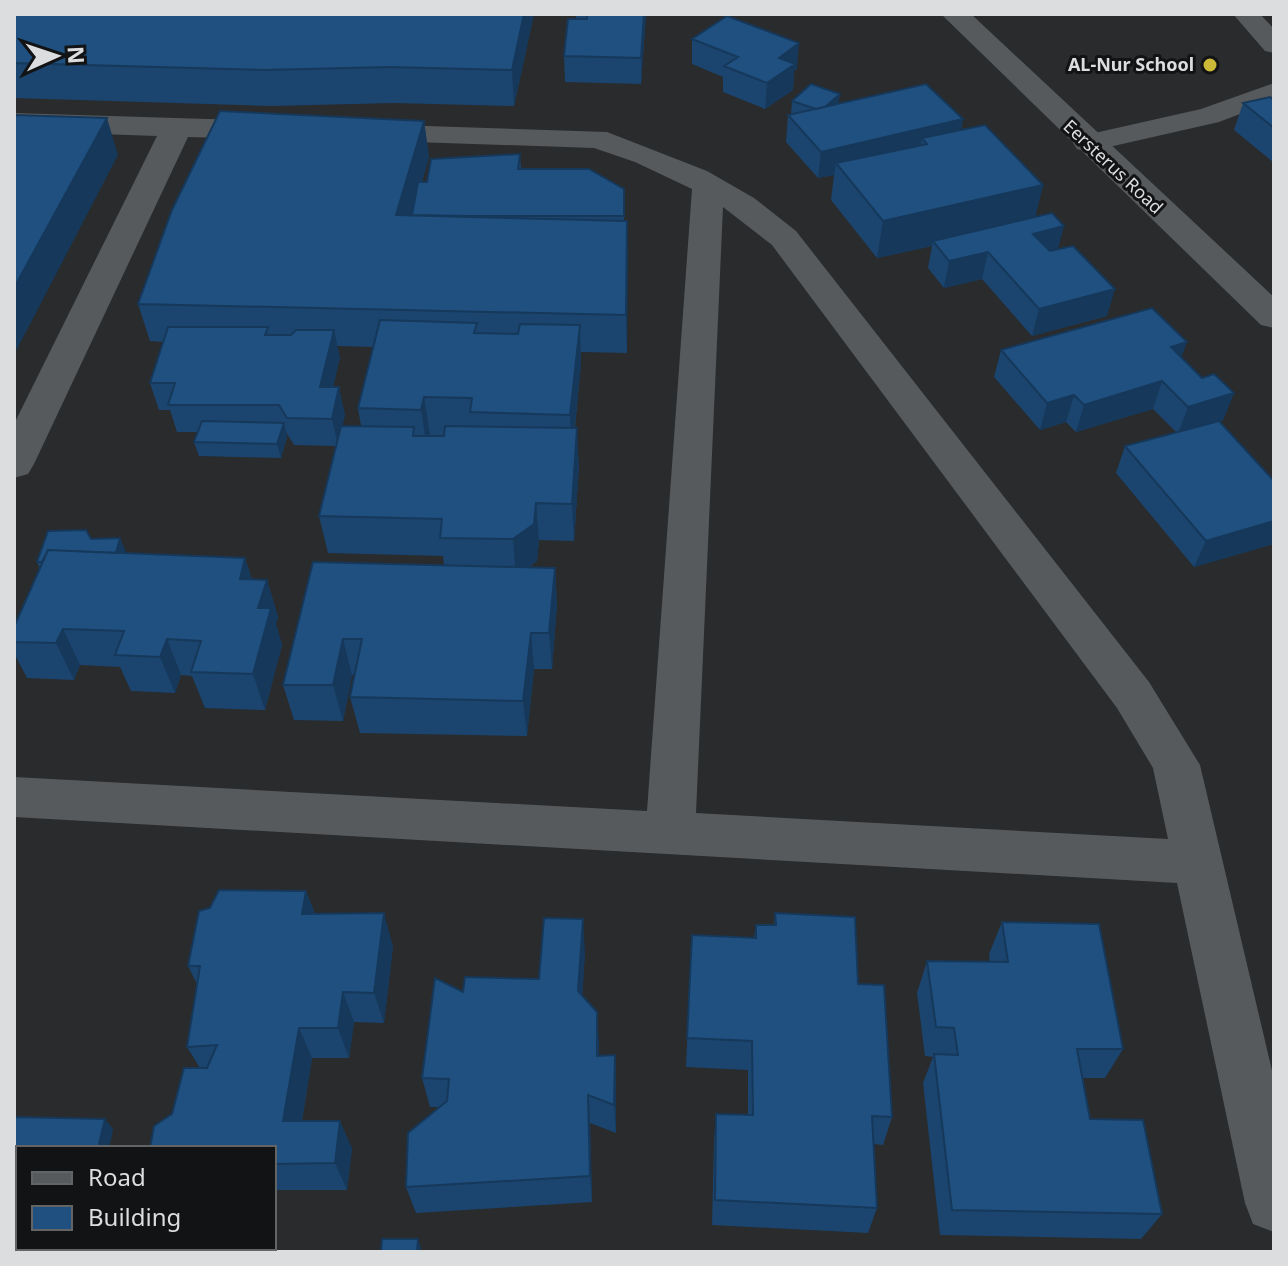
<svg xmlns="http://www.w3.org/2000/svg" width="1288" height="1266" font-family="'Noto Sans',sans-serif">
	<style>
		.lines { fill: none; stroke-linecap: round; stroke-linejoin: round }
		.service { fill: #575a5c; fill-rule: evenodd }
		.minor { fill: #575a5c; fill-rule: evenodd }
		.tertiary { fill: #575a5c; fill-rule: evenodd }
		.wall { fill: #1b456e; fill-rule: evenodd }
		.shaded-wall { fill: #16385a }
		.building { fill: #1f5080; stroke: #16385a; stroke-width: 2 }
		.poi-dot { fill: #ccb938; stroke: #121314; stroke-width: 3 }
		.labels { text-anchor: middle; stroke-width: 6; stroke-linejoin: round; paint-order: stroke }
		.far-poi-label { font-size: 18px; font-weight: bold; fill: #dcddde; stroke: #121314; text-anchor: end }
		.far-street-label { font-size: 18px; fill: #dcddde; stroke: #121314 }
	</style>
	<rect width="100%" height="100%" fill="#292b2d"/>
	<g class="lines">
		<!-- service -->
		<path class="service" d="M1233 14H1260L1274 29V53L1265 51Z
			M1274 83V101L1219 122 1087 152 1077 149 1073 143 1077 137 1201 109Z"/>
		<!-- minor -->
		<path class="minor" d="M14 113 270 121 281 123 286 130 281 137 270 139 188 137 34 464 28 474 14 478V424L157 136 14 131Z
			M366 124 607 132 707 171 754 198 796 231 1149 682 1200 765 1274 1079V1232L1253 1224 1245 1203 1177 883 14 817V777L647 811 692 189 635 162 594 148 355 140 350 133 355 126ZM723 207 772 245 1117 708 1153 768 1168 839 696 813Z"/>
		<!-- tertiary -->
		<path class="tertiary" d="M941 14H971L1274 297V328L1261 325Z"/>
	</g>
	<!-- wall -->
	<path class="wall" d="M14 14H534L514 106 394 103 272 106 14 98Z
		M576 14H646L641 84 565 82 564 56 576 19Z
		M692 39 797 69 794 71 793 90 765 109 723 92V77L692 64Z
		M1274 100V163L1234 130 1243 103Z
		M792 101 839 104 963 119 961 130 1043 185 1035 217 1058 250 1107 316 1032 336 982 279 944 288 928 268 932 246 877 258 831 200 834 175 818 178 786 142 788 115H791Z
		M424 121 429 157 422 182H427L520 154 521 169 624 189V221H627V353L581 352V363L575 428 579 466 574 541 539 540 537 561 529 567 555 568 557 604 552 669H534L527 736 360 733 350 697 355 675H352L343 721 294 720 283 685 313 562 444 565 443 556 328 553 319 516 336 446 294 445 286 432 287 437 281 458 199 456 194 442 198 432H177L170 410H159L150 383 163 342 150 341 138 304ZM337 346 373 347 358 408 361 426H342L345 415 333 387 340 357Z
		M1001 350 1181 358 1202 378 1234 393 1223 420 1219 422 1274 521V544L1194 567 1116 473 1125 446 1176 432 1153 409 1076 432 1066 422 1040 430 994 377Z
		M91 539 126 552 125 553 245 558 252 580H267L278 617 276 624 282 645 265 710 205 708 192 676 181 675 175 693 131 691 120 667 80 665 74 680 27 678 14 653V627L40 568 37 562Z
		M306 891 315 914 393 946 384 1023 354 1022 349 1058H312L302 1121 352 1148 347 1190H274V1148L172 1114 200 1068 187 1047 197 984 188 966Z
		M775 913 858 984 892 1117 883 1145 874 1144 877 1208 868 1233 712 1225 714 1142 716 1114 748 1115V1070L686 1067 692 935 754 938 756 925H774Z
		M1002 922 1123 1049 1105 1078H1083L1090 1119 1162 1214 1141 1239 940 1235 923 1083 933 1057 925 1056 917 993 927 961 990 962 989 954Z
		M585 951 582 996 599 1042V1056L615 1055 616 1084V1133L590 1123 592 1202 416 1213 406 1187 439 1107H430L422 1078 539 979Z
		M14 1117 113 1129 109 1148H18V1180H14Z"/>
	<!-- shaded-wall -->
	<path class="shaded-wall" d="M524 14H534L514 106 512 70Z
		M644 14H646L641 84V58Z
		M799 43 797 69 794 71 793 90 765 109 767 83 779 58Z
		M840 94 838 107 821 111Z
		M107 118 118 155 14 355V288Z
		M963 119 958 145 927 144 922 138 919 154 836 163 834 175 818 178 821 152Z
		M424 121 429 157 402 252 396 215Z
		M1043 185 1034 223 933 241 932 246 877 258 883 221Z
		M627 221 628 258 627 353 626 315Z
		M1064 226 1057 253 1026 261 1033 234Z
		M988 252 982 279 944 288 949 261Z
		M1115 289 1107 316 1032 336 1039 309Z
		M580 325 581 363 572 453 570 415Z
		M334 330 340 357 327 414 320 387Z
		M1187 342 1177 369 1171 347Z
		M1162 381 1153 409 1076 432 1084 405Z
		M339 387 345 415 338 446 332 419Z
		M1234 393 1223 420 1178 434 1188 407Z
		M1074 395 1066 422 1040 430 1047 403Z
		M424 397 430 435 427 448 421 410Z
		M284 423 287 437 281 458 277 444Z
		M577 428 579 466 574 541 572 504Z
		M536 503 539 540 537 561 516 576 513 539Z
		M1274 521V544L1194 567 1206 541Z
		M120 538 126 552 120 574 114 560Z
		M245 558 257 595 240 579Z
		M555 568 557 604 552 669 549 633Z
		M267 580 278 617 276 624 282 645 265 710 253 674 258 608Z
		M63 629 80 665 74 680 56 643Z
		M531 633 534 669 527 736 523 701Z
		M167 639 181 675 175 693 160 657Z
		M343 639 352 675 343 721 333 685Z
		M306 891 318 923 302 914Z
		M384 913 393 946 384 1023 374 993Z
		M583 919 585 951 581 1022 578 991Z
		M343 992 354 1022 349 1058 338 1028Z
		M597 1012 599 1042V1085L597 1056Z
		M299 1028 312 1058 297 1148 283 1121Z
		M615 1055 616 1084V1133L614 1105Z
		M588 1095 590 1123 592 1202 590 1176Z
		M105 1119 113 1129 109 1148H98Z
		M340 1121 352 1148 347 1190 335 1163Z
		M16 1230 18 1233V1248H34L38 1252H14V1236Z
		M418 1239 421 1248V1252H417Z"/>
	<!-- building -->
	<path class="building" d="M14 14H524L512 70 389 67 264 70 14 63Z
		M587 14H644L641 58 564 56 568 19H587Z
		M727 16 799 43 779 58 795 64 767 83 724 66 738 57 692 39Z
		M811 84 840 94 825 107 816 109 792 101Z
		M926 84 963 119 821 152 788 115Z
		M1270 97 1274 100V128L1243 103Z
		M220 111 424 121 396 215 627 221 626 315 138 304 172 210Z
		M14 115 107 118 14 288Z
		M985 125 1043 185 883 221 836 163 927 144 922 138Z
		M520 154 518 169H589L624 189V216H468L412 215 418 182H427L431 159Z
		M1052 213 1064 226 1033 234 1050 251 1073 246 1115 289 1039 309 988 252 949 261 933 241Z
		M1152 308 1187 342 1171 347 1202 378 1214 374 1234 393 1188 407 1162 381 1084 405 1074 395 1047 403 1001 350Z
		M380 320 477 323 474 333 518 334 520 324 580 325 570 415 470 412 472 398 424 397 421 410 358 408Z
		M168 327H268L265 335H291L296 330H334L320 387H339L332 419 287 418 279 405H168L175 383H150Z
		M202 421 284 423 277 444 194 442Z
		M1219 421 1274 481V521L1206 541 1125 446Z
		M341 426 414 427 413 436H444L445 426 577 428 572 504 536 503 534 524 513 539 440 538 442 519 319 516Z
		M86 530 91 539 120 538 116 553 48 550 42 562H37L48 531Z
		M48 550 245 558 240 579 267 580 258 608H271L253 674 191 672 201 641 167 639 160 657 115 655 124 631 63 629 56 643 14 642V627Z
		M313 562 555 568 549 633H531L523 701 350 697 362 639H343L333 685H283Z
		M219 890 306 891 302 914 384 913 374 993 343 992 338 1028H299L283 1121H340L335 1163 274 1164V1148H150L154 1126 172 1114 184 1068H207L217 1045 187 1047 200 966H188L199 911 210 908Z
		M775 913 855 917 858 984 884 985 892 1117 872 1116 877 1208 715 1200 716 1114 753 1115 752 1041 687 1038 692 935 756 938V925H776Z
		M544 918 583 919 578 991 597 1012V1056L615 1055 614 1105 588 1095 590 1176 406 1187 408 1133 447 1101 449 1079 422 1078 435 978 463 992 465 977 539 979Z
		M1002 922 1099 924 1123 1049H1077L1090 1119 1143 1120 1162 1214 952 1210 934 1054 958 1055 954 1028 936 1027 927 961 1008 962Z
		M14 1117 105 1119 98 1148H18V1171H14Z
		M382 1239H418L417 1252H381Z"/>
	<!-- markers -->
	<circle class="poi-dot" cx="1210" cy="65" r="8"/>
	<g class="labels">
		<!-- far-poi labels -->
		<g class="far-poi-label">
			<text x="1194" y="71">AL-Nur School</text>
		</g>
		<!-- far-street labels -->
		<g class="far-street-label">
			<text transform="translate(1113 167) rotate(43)" y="6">Eersterus Road</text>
		</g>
	</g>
	<!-- border -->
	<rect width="1288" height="1266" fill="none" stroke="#dcddde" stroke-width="32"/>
	<!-- legend -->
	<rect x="16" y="1146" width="260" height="104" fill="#121314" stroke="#636465" stroke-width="2"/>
	<rect x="32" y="1172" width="40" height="12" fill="#575a5c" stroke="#636465" stroke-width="2"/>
	<text x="88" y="1186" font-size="24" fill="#dcddde">Road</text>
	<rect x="32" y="1206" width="40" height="24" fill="#1f5080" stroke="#636465" stroke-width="2"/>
	<text x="88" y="1226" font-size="24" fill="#dcddde">Building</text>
	<!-- north arrow -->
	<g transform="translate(56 56) rotate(87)" stroke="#121314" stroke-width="6" paint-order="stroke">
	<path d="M0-6L14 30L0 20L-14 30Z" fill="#dcddde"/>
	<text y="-12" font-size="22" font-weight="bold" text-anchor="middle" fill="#dcddde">N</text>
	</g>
</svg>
